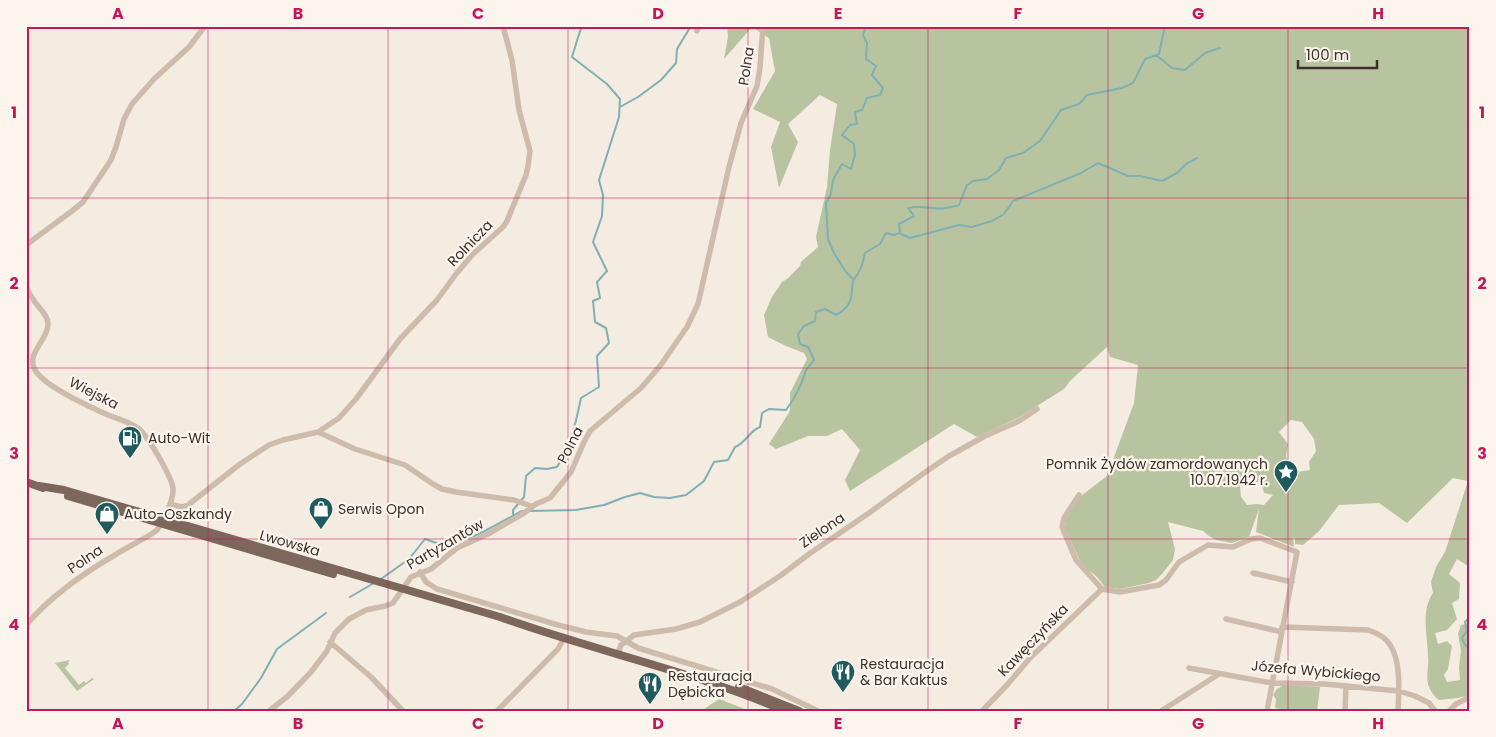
<svg xmlns="http://www.w3.org/2000/svg" width="1496" height="737" font-family="Poppins,sans-serif">
	<style>
		.green { fill: #b8c4a0; fill-rule: evenodd }
		.lines { fill: none; stroke-linecap: round; stroke-linejoin: round }
		.stream { stroke: #7fb0b2; stroke-width: 2 }
		.minor { stroke: #cdbbac; stroke-width: 5.5 }
		.major { stroke: #7d675c; stroke-width: 8 }
		.grid { fill: none; stroke: #c2185b; stroke-width: 1; stroke-opacity: 0.55 }
		.labels { text-anchor: middle; stroke-width: 4.5; stroke-linejoin: round; paint-order: stroke }
		.street-label { font-size: 14px; fill: #3b302b; stroke: #fbf5ee }
		.poi-label { font-size: 14px; fill: #3b302b; stroke: #fbf5ee; text-anchor: start }
		.neatline { fill: none; stroke: #c2185b; stroke-width: 2 }
		.grid-label { font-size: 16px; text-anchor: middle; font-weight: bold; fill: #c2185b }
	</style>
	<rect width="100%" height="100%" fill="#f4ebe1"/>
	<!-- green -->
	<path class="green" d="M727 26H1470V567L1457 559 1449 574 1460 583 1459 599 1452 603 1457 619 1447 630 1435 633 1438 644 1447 641 1452 646 1448 669 1444 675 1447 682 1460 680 1459 667 1461 651 1458 634 1461 625 1470 623V695L1458 698 1439 700C1434 696 1430 691 1428 684 1426 676 1429 666 1428 657 1428 636 1420 612 1433 593L1431 582 1436 567 1445 552 1468 481 1453 478 1407 523 1379 503 1339 505 1319 531 1303 545 1295 544V539L1293 537 1294 547 1256 532 1259 509 1249 537 1232 543 1216 540 1209 536 1203 531 1168 522 1175 549 1173 560 1162 574 1156 580 1149 583 1120 589 1105 587 1097 577 1085 567 1079 559 1065 528 1066 519 1081 496 1107 476 1134 403 1138 365 1110 357 1107 347 1070 381 1064 389 1018 418 977 437 954 424 850 491 845 480 860 450 842 429 827 436H808L776 449 769 444 790 411V393L807 359 804 353 786 346 768 337 764 315 772 297 782 282 787 279 800 266 801 262 818 247 816 237 827 187 830 150 837 104 820 95 788 124 798 142 779 188 771 147 780 122 753 109 775 71 769 38 752 27 724 59 728 37ZM1291 420 1302 422 1314 439 1316 451 1309 462 1310 470 1297 472 1286 457 1288 444 1279 432ZM1254 475 1256 482H1261L1264 493 1273 495 1264 505 1257 504 1247 505 1241 497 1240 486 1248 484 1247 478Z
		M70 660 68 662 69 664 65 668 79 685 84 681 86 683 92 678 94 679 77 691 55 663Z
		M1284 685 1320 687 1317 711H1293L1275 708 1276 699 1273 695 1277 689Z
		M719 699 750 711H701Z"/>
	<g class="lines">
		<!-- stream -->
		<path class="stream" d="M1156 55 1172 68 1185 70 1205 53 1220 48
			M620 107 638 97 661 80 676 63 677 49 691 26
			M901 234 910 238 959 225 972 227 992 221 1004 214 1013 201 1081 173 1098 163 1128 176H1140L1162 181 1177 173 1186 164 1197 158
			M854 279C861 271 863 263 865 253L880 244 886 233 894 235 900 233 899 224 914 216 908 208C928 204 937 213 959 205L967 185 973 181 987 179 999 170 1006 158 1023 153 1040 141 1061 110 1079 104 1087 95 1122 88 1133 83 1145 59 1159 54 1165 26
			M529 511 576 510 604 505 625 497 640 493 654 497 670 498 686 495 704 481 714 462 728 460 735 447C746 443 749 431 760 427L762 413 769 409 786 410 793 400 802 382 806 370 814 360 808 347 800 344 798 334 804 326 815 321 816 312 825 309 836 315C852 307 852 296 853 279L846 272 834 253 828 239 826 203 831 194 833 180 842 164 851 169 855 155 854 144 842 135 850 125 857 124 855 112 862 110 867 98 880 95 883 88 872 75 876 66 866 59 867 43 863 35 866 26
			M513 514V510L524 497 526 476 535 468 547 469 557 467C571 446 576 422 581 398L599 387 597 356 609 343 606 328 595 322 593 301 600 298 597 282 607 271 593 242 602 216 603 195 599 180 619 117 620 99 607 84 572 57 580 31 583 26
			M381 579 409 559 425 539 448 547 483 532 522 511
			M350 597 374 583
			M1470 617 1465 622 1467 631 1462 638 1464 643 1470 651
			M234 711 242 704 261 678 277 649 326 613"/>
		<!-- minor -->
		<path class="minor" d="M697 31 699 26
			M26 245 72 211 83 202 111 160 116 147 124 119 132 104 154 79 189 47 205 26
			M26 286C28 290 30 295 33 299 37 307 49 315 48 325 47 342 23 355 37 373 49 388 90 407 108 415 118 419 130 422 139 429 148 436 171 476 173 488 174 498 164 522 157 530 149 537 125 548 115 555 82 574 51 596 26 625
			M318 432 339 418 356 399 400 339 437 300 456 274 473 254 503 227 507 221 526 175 528 166 530 151 519 110 512 60 504 30V26
			M1079 495 1064 518 1062 527 1076 560 1102 589 1120 592 1159 585 1166 580 1179 562 1208 545 1233 547 1251 539 1260 538 1297 552 1267 711
			M170 504 182 507 188 505 240 464 269 445 283 440 318 432 355 449 405 465 433 484 442 489 456 492 514 500 531 506
			M420 572 426 582 437 589 558 625 586 632 617 636 638 648 772 689 818 711
			M1253 573 1292 582
			M1226 619 1282 632
			M1282 627 1368 630C1374 632 1380 634 1385 639 1402 654 1399 690 1398 711
			M330 642 371 677 403 711
			M618 653 621 645 634 635 676 629 700 622 740 602 780 576 809 554 869 513 924 473 949 456 985 436 1019 421 1037 409
			M1189 668 1272 683 1324 684 1399 691 1415 696 1429 703 1435 711
			M269 711 288 696 311 672 327 651 335 633 349 619 366 610 385 606 393 603 411 577 431 569 457 548 488 534 524 513 536 504 550 498 571 472 584 442 590 431 641 388 660 366 687 327 698 304 729 167 741 123 757 86 760 68 763 26
			M497 711 558 649 564 638
			M982 711 1007 685 1030 658 1102 589
			M1161 711 1219 674
			M1345 711 1346 686
			M1449 711 1456 704 1470 697"/>
		<!-- major -->
		<path class="major" d="M26 482 43 488
			M39 486 64 490 500 617C594 651 693 671 785 711
			M68 496 333 574
			M739 687 799 711"/>
	</g>
	<!-- grid -->
	<path class="grid" d="M208 26V711M388 26V711M568 26V711M748 26V711M928 26V711M1108 26V711M1288 26V711M26 198H1470M26 368H1470M26 539H1470"/>
	<!-- icons -->
	<defs>
		<symbol id="fuel-pin" viewBox="-11 -11 22 30"><path d="M0 17L-7.5 6A9.5 9.5 0 1 1 7.5 6Z" fill="#1f5a5e" stroke="#fbf5ee"/><path d="M-5.5-6h7V0h2V4h1.3V-2.5L3-4.5l.8-.8L6-3V5H2.5V1h-1V6h-7ZM-4.2-4.7v3.2H.2V-4.7Z" fill="#fff"/></symbol>
		<symbol id="sight-pin" viewBox="-11 -11 22 30"><path d="M0 17L-7.5 6A9.5 9.5 0 1 1 7.5 6Z" fill="#1f5a5e" stroke="#fbf5ee"/><path d="M0-6L1.8-2.2L6-1.7L2.9 1.2L3.7 5.4L0 3.3L-3.7 5.4L-2.9 1.2L-6-1.7L-1.8-2.2Z" fill="#fff"/></symbol>
		<symbol id="shop-pin" viewBox="-11 -11 22 30"><path d="M0 17L-7.5 6A9.5 9.5 0 1 1 7.5 6Z" fill="#1f5a5e" stroke="#fbf5ee"/><path d="M-5-2.5h2.3a2.7 3.5 0 0 1 5.4 0H5L5.5 6h-11ZM-1.5-2.5h3a1.5 2.3 0 0 0-3 0Z" fill="#fff"/></symbol>
		<symbol id="restaurant-pin" viewBox="-11 -11 22 30"><path d="M0 17L-7.5 6A9.5 9.5 0 1 1 7.5 6Z" fill="#1f5a5e" stroke="#fbf5ee"/><path d="M-5-6h1v4h1v-4h1v4h1v-4h1v5L-1.5 .5V6h-2V.5L-5-1ZM5-6V6H3V1.5H1.5Q1.5-4 5-6Z" fill="#fff"/></symbol>
	</defs>
	<g fill-rule="evenodd">
		<use href="#fuel-pin" x="116" y="424" width="28" height="38"/>
		<use href="#sight-pin" x="1272" y="458" width="28" height="38"/>
		<use href="#shop-pin" x="307" y="495" width="28" height="38"/>
		<use href="#shop-pin" x="93" y="500" width="28" height="38"/>
		<use href="#restaurant-pin" x="829" y="658" width="28" height="38"/>
		<use href="#restaurant-pin" x="636" y="670" width="28" height="38"/>
	</g>
	<g class="labels">
		<!-- street labels -->
		<g class="street-label">
			<text transform="translate(746 66) rotate(-81)" y="5">Polna</text>
			<text transform="translate(470 243) rotate(-46)" y="5">Rolnicza</text>
			<text transform="translate(94 393) rotate(27)" y="5">Wiejska</text>
			<text transform="translate(570 445) rotate(-63)" y="5">Polna</text>
			<text transform="translate(822 530) rotate(-34)" y="5">Zielona</text>
			<text transform="translate(290 543) rotate(16)" y="5">Lwowska</text>
			<text transform="translate(445 544) rotate(-30)" y="5">Partyzantów</text>
			<text transform="translate(85 559) rotate(-34)" y="5">Polna</text>
			<text transform="translate(1033 640) rotate(-46)" y="5">Kawęczyńska</text>
			<text transform="translate(1316 671) rotate(5)" y="5">Józefa Wybickiego</text>
		</g>
		<!-- poi labels -->
		<g class="poi-label">
			<text x="148" y="443">Auto-Wit</text>
			<text x="1268" y="469" text-anchor="end">Pomnik Żydów zamordowanych<tspan x="1268" dy="16">10.07.1942 r.</tspan></text>
			<text x="338" y="514">Serwis Opon</text>
			<text x="124" y="519">Auto-Oszkandy</text>
			<text x="860" y="669">Restauracja<tspan x="860" dy="16">&amp; Bar Kaktus</tspan></text>
			<text x="668" y="681">Restauracja<tspan x="668" dy="16">Dębicka</tspan></text>
		</g>
	</g>
	<!-- border -->
	<rect width="1496" height="737" fill="none" stroke="#fbf5ee" stroke-width="55"/>
	<!-- scale -->
	<path d="M1298 60v8h79v-8" fill="none" stroke="#3b302b" stroke-width="2.5"/>
	<text x="1306" y="60" font-size="15" fill="#3b302b" stroke="#fbf5ee" stroke-width="4" paint-order="stroke">100 m</text>
	<rect x="28" y="28" width="1440" height="682" class="neatline"/>
	<g class="grid-label">
		<text x="118" y="19">A</text>
		<text x="298" y="19">B</text>
		<text x="478" y="19">C</text>
		<text x="658" y="19">D</text>
		<text x="838" y="19">E</text>
		<text x="1018" y="19">F</text>
		<text x="1198" y="19">G</text>
		<text x="1378" y="19">H</text>
		<text x="14" y="118">1</text>
		<text x="1482" y="118">1</text>
		<text x="14" y="289">2</text>
		<text x="1482" y="289">2</text>
		<text x="14" y="459">3</text>
		<text x="1482" y="459">3</text>
		<text x="14" y="630">4</text>
		<text x="1482" y="630">4</text>
		<text x="118" y="729">A</text>
		<text x="298" y="729">B</text>
		<text x="478" y="729">C</text>
		<text x="658" y="729">D</text>
		<text x="838" y="729">E</text>
		<text x="1018" y="729">F</text>
		<text x="1198" y="729">G</text>
		<text x="1378" y="729">H</text>
	</g>
</svg>
